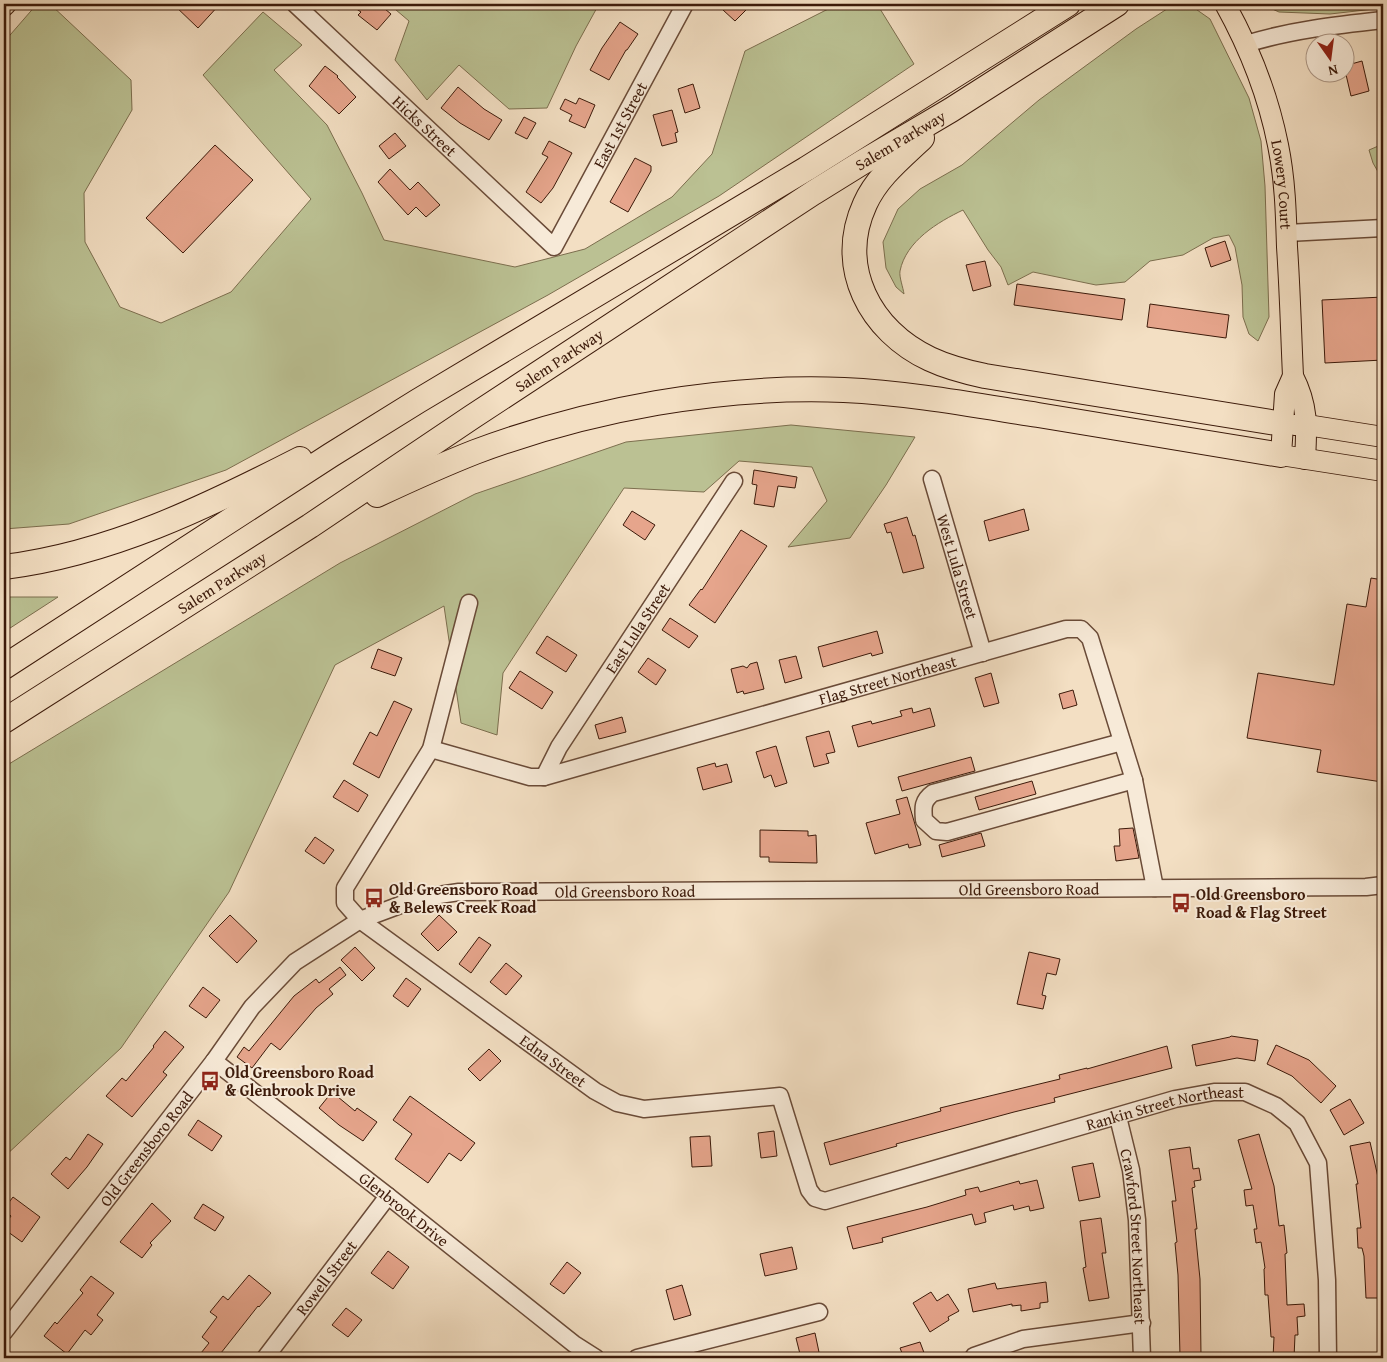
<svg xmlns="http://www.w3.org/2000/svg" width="1387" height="1362" font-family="'Gentium Book Plus',serif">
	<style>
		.green { fill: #bbc193; stroke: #7c6e4e }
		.building { fill: #e6a58c; stroke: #3c1a0a }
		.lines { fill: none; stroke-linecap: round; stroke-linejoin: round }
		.minor-casing { stroke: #6a4b38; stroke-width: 19 }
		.major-casing { stroke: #3c1a0a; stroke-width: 22 }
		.highway-casing { stroke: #3c1a0a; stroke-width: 26 }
		.minor { stroke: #f7ead8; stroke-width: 16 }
		.major { stroke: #f3dfc3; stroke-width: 20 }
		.highway { stroke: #f3dfc3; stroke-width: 24 }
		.labels { text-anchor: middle; stroke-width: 4; stroke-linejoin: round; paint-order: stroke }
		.street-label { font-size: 16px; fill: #3c1a0a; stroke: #f7ead8 }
		.poi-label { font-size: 16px; font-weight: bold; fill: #3c1a0a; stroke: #f7ead8; text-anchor: start }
	</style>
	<rect width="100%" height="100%" fill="#f3dfc3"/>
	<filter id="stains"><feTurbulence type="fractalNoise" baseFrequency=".004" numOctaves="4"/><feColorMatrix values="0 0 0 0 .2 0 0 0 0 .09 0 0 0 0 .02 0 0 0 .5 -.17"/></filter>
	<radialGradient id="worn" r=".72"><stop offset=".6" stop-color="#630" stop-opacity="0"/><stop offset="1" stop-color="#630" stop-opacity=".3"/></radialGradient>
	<!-- green -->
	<path class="green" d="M37 4H50L131 80 132 110 84 193 85 242 120 307 161 323 231 292 311 199 203 75 263 12 302 45 274 70 327 125 362 193 384 240 515 267 585 249 672 197 712 154 745 51 838 4H877L914 64 719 196 548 295 226 470 69 524 4 529V42Z
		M389 4H599L576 46 547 108 509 109 459 65 427 100 395 60 409 21Z
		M1261 4H1383V8L1330 14 1279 12Z
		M1190 5 1210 19 1249 98 1261 141 1265 186 1269 317 1258 341 1249 334 1243 317 1242 285 1235 247 1229 235 1213 238 1183 255 1150 261 1125 282 1096 285 1033 272 1008 285 1001 267 988 250 963 210C938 222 906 241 900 271 899 277 903 287 904 294L896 287 886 268 883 242 898 209 920 189 962 165 1039 100 1136 29 1170 7Z
		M1383 144V177H1381L1373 163 1369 150Z
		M791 425 915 437 886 485 850 538 788 547 827 501 812 467 739 461 704 492 624 488 503 673 497 735 461 723 444 606 335 665 229 892 121 1048 4 1157V767L340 563 475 494 626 442Z
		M4 597H58L4 632Z"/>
	<!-- building -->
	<path class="building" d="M173 4H220L198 28Z
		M349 4H379L391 14 377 30 358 15 361 12Z
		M729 4H752L735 21 723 10Z
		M620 22 638 34 627 50H626L609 80 590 70 602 48Z
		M1362 61 1369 91 1351 96 1344 66Z
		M325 66 338 76 337 77 356 97 339 114 309 86Z
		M693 84 700 108 685 113 678 89Z
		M458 87 484 109 502 120 489 140 460 123 441 108Z
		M579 98 595 105 585 128 569 121 572 115 560 109 565 99 576 104Z
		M672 110 678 132 675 133 677 142 662 146 653 115Z
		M524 117 536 123 527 139 515 133Z
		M395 133 406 146 389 159 379 146Z
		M549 141 572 153 553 188 541 203 526 192 548 157 542 154Z
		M215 145 253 180 183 253 146 218Z
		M635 158 651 166V171L628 212 610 202Z
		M390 169 410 190 418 182 440 205 426 217 416 207 408 215 378 182Z
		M1225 241 1231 260 1211 267 1205 248Z
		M985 261 991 286 973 291 966 265Z
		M1017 284 1125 299 1122 320 1014 305Z
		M1383 297V360L1325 363 1322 300Z
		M1150 304 1229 315 1226 338 1147 327Z
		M754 470 797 477 795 488 778 486 774 507 754 504 757 485 752 484Z
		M1024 509 1029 530 989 541 984 521Z
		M632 511 655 525 645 540 623 525Z
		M907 517 913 536 915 535 924 568 903 573 891 532 887 533 884 524Z
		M741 530 767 546 715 623 689 605 701 589 702 590Z
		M1371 578 1383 580 1382 782 1317 772 1321 750 1247 738 1258 673 1334 685 1347 604 1366 607Z
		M670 618 698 636 689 648 662 630Z
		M877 631 883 653 872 656 871 653 823 667 818 647Z
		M547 636 577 655 566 672 536 653Z
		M378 649 402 658 395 676 371 668Z
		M796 656 802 678 785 683 779 660Z
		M648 658 666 670 656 685 638 672Z
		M757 662 764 689 744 694 743 691 737 693 731 669 743 666 747 668 750 664Z
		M520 671 553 692 542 709 509 688Z
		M991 673 999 703 984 707 975 678Z
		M1073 690 1077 705 1063 709 1059 694Z
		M394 701 412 709 379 778 353 764 370 732 377 736Z
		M912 708 913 713 930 708 935 726 858 747 852 726 871 721 872 724 902 716 900 711Z
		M622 717 626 732 599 739 595 725Z
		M829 731 835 752 826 754 829 763 814 767 806 737Z
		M776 746 787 783 775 787 771 775 764 778 756 752Z
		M971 757 975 771 902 791 898 777Z
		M715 763 716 767 727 764 732 782 703 790 697 768Z
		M344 780 368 795 358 812 333 797Z
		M1032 781 1036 794 979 810 975 797Z
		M907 797 921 845 909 848 908 844 875 854 866 823 900 814 896 800Z
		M1133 828 1139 858 1116 861 1114 846H1120L1119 829Z
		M760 830 808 831V836L816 835 817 863 769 862V857H760Z
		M981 833 985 846 942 857 939 845Z
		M315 837 334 850 324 864 305 851Z
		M230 915 257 941 237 963 209 936Z
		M439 915 457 932 438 951 421 934Z
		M479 937 491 945 471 973 459 964Z
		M355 947 375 968 362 981 341 960Z
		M1029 952 1060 959 1056 975 1047 973 1042 995 1046 996 1043 1009 1017 1004Z
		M506 963 522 976 506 995 490 982Z
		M340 967 346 975 329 989 333 994 316 1008 280 1050 271 1043 252 1068 237 1057 244 1047 249 1051 294 996 316 979 319 983Z
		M406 978 421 989 408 1007 393 996Z
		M203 987 220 1000 206 1018 189 1006Z
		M165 1031 184 1047 163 1072 167 1075 132 1117 106 1096 122 1078 126 1081 154 1047 153 1046Z
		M1231 1036 1258 1040 1255 1061 1237 1058 1196 1066 1192 1045 1230 1037Z
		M1276 1045 1309 1060 1336 1086 1321 1103 1292 1076 1267 1064Z
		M1167 1046 1172 1068 1054 1098 1055 1102 1014 1112 896 1144 897 1146 830 1165 824 1143 941 1111 940 1108 1060 1079 1059 1075 1087 1068V1069Z
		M489 1049 501 1061 480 1081 468 1069Z
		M332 1092 355 1111 357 1108 377 1122 363 1141 339 1125 319 1108Z
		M410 1096 475 1143 461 1161 449 1153 428 1183 395 1159 412 1134 393 1120Z
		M1350 1099 1364 1123 1344 1135 1330 1110Z
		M198 1120 222 1136 212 1151 188 1135Z
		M774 1131 777 1156 761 1158 758 1133Z
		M88 1134 103 1144 87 1167 68 1189 51 1174 66 1157 70 1160Z
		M1259 1134 1274 1186 1279 1226 1284 1225 1287 1253 1285 1254 1287 1305 1304 1304 1305 1316 1297 1317 1298 1335H1295L1294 1358H1273L1274 1337H1271L1268 1295H1265L1264 1269 1265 1268 1261 1242 1256 1243 1254 1229H1257L1253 1205 1246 1206 1244 1190 1252 1189 1238 1140Z
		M710 1136 712 1166 692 1167 690 1137Z
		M1370 1142 1380 1186 1382 1210H1380L1383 1242V1298H1366L1364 1256 1362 1248H1358L1357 1228H1361L1356 1184H1358L1350 1146Z
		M1190 1147 1193 1169 1199 1168 1201 1180 1194 1181 1195 1187 1192 1188 1197 1229H1195L1200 1279 1201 1355 1180 1356 1178 1275 1175 1243 1177 1242 1172 1201H1176L1169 1150Z
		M1093 1163 1100 1197 1079 1201 1072 1167Z
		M1037 1180 1044 1208 1030 1211 1029 1206 1014 1210 1013 1205 984 1213 986 1222 975 1225 972 1214 882 1238 883 1242 853 1249 847 1227 927 1207 966 1195 965 1190 978 1187 980 1192 1019 1181 1020 1184Z
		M13 1197 40 1217 22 1242 4 1229V1226L11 1216 4 1209Z
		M152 1203 171 1221 150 1243 152 1245 142 1258 120 1242Z
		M203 1204 224 1217 215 1231 194 1218Z
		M1101 1218 1106 1253H1102L1109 1298 1089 1301 1083 1268 1086 1267 1080 1221Z
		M792 1247 797 1269 765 1276 760 1254Z
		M388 1251 409 1267 393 1289 371 1273Z
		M567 1262 581 1273 564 1294 550 1284Z
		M249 1275 271 1293 259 1307 258 1306 217 1358H197L209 1343 202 1337 217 1317 210 1312 223 1296 228 1300Z
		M91 1276 114 1293 97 1315 103 1320 91 1335 85 1330 67 1354 44 1336 55 1322 57 1324 83 1293 80 1290Z
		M1046 1282 1048 1302 1040 1303V1308L1021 1311V1305L1012 1306V1304L973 1312 968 1289 995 1283 997 1289Z
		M682 1285 691 1315 674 1320 666 1290Z
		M931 1292 937 1301 948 1294 959 1311 948 1317 949 1320 930 1332 913 1303Z
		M346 1308 362 1320 348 1337 332 1325Z
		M815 1333 820 1357 801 1358 796 1338Z
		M920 1342 926 1358H904L900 1348Z"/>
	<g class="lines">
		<defs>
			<g id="minor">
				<path id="s1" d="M295 4 554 247 685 4"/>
				<path d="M1246 44C1291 30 1337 25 1383 20"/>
				<path d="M1287 233 1383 228"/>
				<path id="s2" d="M932 479 983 653"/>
				<path id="s3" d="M469 603 431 749 345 888V903L360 920 595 1091 617 1103 644 1109 780 1096 809 1190 815 1198 825 1201 1175 1099 1214 1092H1245L1276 1106 1297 1123 1318 1163 1327 1280 1328 1358"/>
				<path d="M1122 742 933 793C922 801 923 808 924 820L936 831 947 832 1134 780"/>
				<path id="s4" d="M431 749 530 777H544L1066 629H1081L1090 638 1134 780 1155 888"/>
				<path id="s5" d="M544 777 559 747 734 481"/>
				<path id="s6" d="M214 1061 388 1196 574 1344 596 1358"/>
				<path id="s7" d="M1118 1117 1131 1170 1137 1220 1142 1358"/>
				<path id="s8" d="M4 1332 214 1061 252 1007 295 962 360 920 419 898 459 892 1366 887 1383 885"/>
				<path d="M974 1356 1023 1339 1142 1323"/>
				<path id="s9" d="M265 1358 388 1196"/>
				<path d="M637 1358 819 1312"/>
			</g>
			<g id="major">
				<path id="s10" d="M1225 4C1250 49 1268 95 1278 145 1285 179 1286 213 1287 247 1290 290 1291 333 1293 376 1308 405 1307 427 1305 459"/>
				<path d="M4 6 6 4"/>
				<path d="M1293 376 1285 394 1281 455 1383 471"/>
				<path d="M1294 425H1307L1383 437"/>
			</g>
			<g id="highway">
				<path d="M922 138C901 158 877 177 865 204 836 267 870 331 930 359 947 367 966 372 985 376L1283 424"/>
				<path d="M377 495C409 480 442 465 475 452 590 409 721 385 844 390 909 393 974 405 1038 415 1119 428 1200 442 1281 455"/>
				<path d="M4 567C110 554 206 507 300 459"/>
				<path d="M4 667 331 455 418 401 806 169 1068 4"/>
				<path id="s11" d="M4 721 310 526 472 417 813 193 863 162 951 110 1117 4"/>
			</g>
		</defs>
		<!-- minor casing -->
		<use href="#minor" class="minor-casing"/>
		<!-- major casing -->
		<use href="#major" class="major-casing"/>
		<!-- highway casing -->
		<use href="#highway" class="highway-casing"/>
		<!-- minor -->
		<use href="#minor" class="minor"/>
		<!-- major -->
		<use href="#major" class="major"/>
		<!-- highway -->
		<use href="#highway" class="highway"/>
	</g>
	<!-- icons -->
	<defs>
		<symbol id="bus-bare" viewBox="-9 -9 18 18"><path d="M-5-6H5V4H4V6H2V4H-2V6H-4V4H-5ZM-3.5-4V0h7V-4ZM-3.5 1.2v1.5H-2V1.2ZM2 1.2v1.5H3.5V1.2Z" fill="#8f2418" stroke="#f7ead8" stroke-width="2.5" paint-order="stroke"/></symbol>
	</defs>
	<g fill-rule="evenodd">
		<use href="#bus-bare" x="360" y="884" width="28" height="28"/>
		<use href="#bus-bare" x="1167" y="889" width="28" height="28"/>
		<use href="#bus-bare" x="196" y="1067" width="28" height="28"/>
	</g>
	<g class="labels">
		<!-- street labels -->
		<g class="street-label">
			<text dy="6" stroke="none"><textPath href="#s1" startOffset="178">Hicks Street</textPath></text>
			<text dy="6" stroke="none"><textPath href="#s1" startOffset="494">East 1st Street</textPath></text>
			<text dy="6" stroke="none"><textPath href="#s11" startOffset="1068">Salem Parkway</textPath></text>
			<text dy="6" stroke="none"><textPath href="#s10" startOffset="191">Lowery Court</textPath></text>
			<text dy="6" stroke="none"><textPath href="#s11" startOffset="662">Salem Parkway</textPath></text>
			<text dy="6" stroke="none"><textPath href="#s2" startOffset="91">West Lula Street</textPath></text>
			<text dy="6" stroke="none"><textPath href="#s11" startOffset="258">Salem Parkway</textPath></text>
			<text dy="6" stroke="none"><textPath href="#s5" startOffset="176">East Lula Street</textPath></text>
			<text dy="6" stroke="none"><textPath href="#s4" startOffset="474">Flag Street Northeast</textPath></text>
			<text dy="6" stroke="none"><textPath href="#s8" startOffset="1222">Old Greensboro Road</textPath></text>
			<text dy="6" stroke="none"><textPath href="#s8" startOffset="818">Old Greensboro Road</textPath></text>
			<text dy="6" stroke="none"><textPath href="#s3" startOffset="591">Edna Street</textPath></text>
			<text dy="6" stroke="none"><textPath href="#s3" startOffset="1304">Rankin Street Northeast</textPath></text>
			<text dy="6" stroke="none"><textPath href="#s8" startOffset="232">Old Greensboro Road</textPath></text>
			<text dy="6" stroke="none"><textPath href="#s6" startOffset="241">Glenbrook Drive</textPath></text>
			<text dy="6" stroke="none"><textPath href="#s7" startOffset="121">Crawford Street Northeast</textPath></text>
			<text dy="6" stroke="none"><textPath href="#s9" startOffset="101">Rowell Street</textPath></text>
		</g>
		<!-- poi labels -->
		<g class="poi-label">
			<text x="389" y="895">Old Greensboro Road<tspan x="389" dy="18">&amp; Belews Creek Road</tspan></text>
			<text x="1196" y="900">Old Greensboro<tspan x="1196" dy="18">Road &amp; Flag Street</tspan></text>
			<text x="225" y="1078">Old Greensboro Road<tspan x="225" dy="18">&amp; Glenbrook Drive</tspan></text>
		</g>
	</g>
	<!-- margin -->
	<rect width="1387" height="1362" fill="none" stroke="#f3dfc3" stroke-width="20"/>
	<rect x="5" y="5" width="1377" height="1352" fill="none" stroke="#3c1a0a" stroke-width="2.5"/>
	<rect x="10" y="10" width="1367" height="1342" fill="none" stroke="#3c1a0a"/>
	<!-- north arrow -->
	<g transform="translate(1330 58) rotate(166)"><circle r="24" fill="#f7ead8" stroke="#ac9786"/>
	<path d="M0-4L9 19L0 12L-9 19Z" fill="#8f2418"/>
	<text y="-8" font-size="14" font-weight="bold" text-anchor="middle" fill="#3c1a0a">N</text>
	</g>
	<rect width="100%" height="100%" filter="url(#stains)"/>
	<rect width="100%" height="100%" fill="url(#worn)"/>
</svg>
